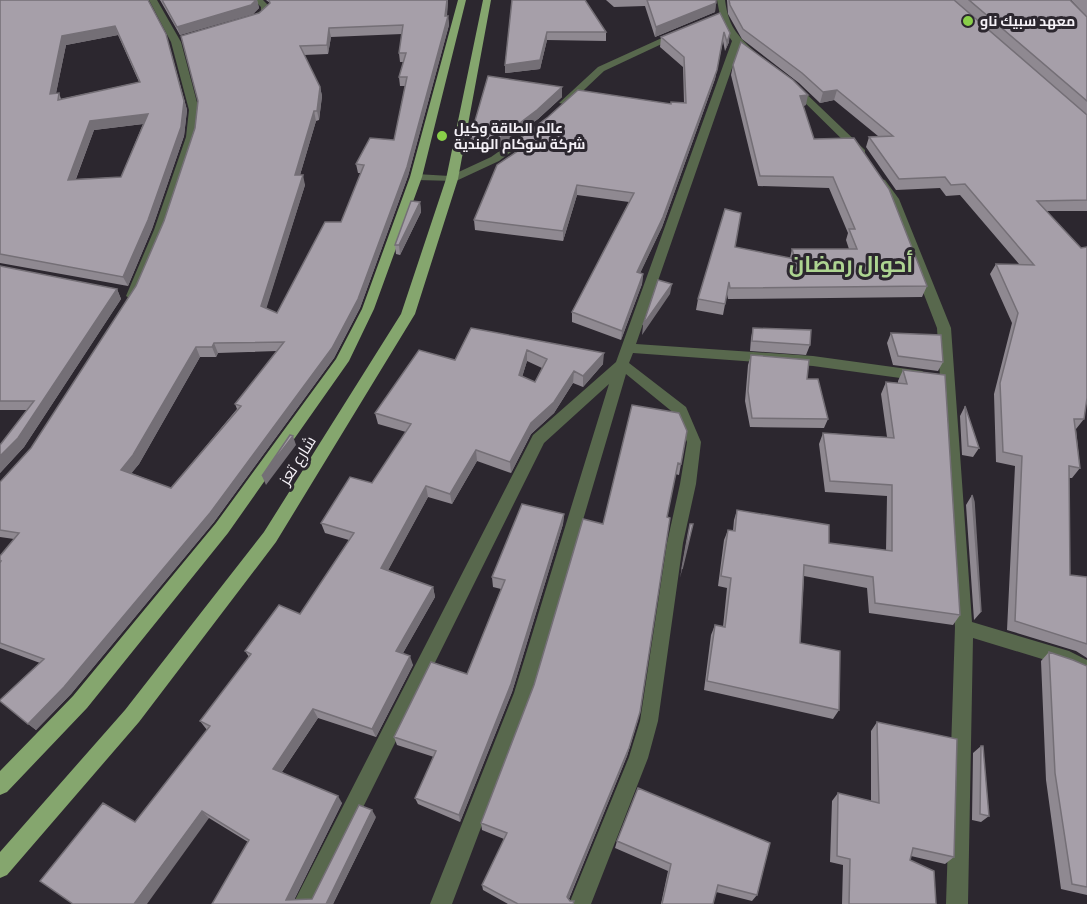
<svg xmlns="http://www.w3.org/2000/svg" width="1087" height="904" font-family="'Public Sans',Cairo,sans-serif">
	<style>
		.lines { fill: none; stroke-linecap: round; stroke-linejoin: round }
		.minor { fill: #58684d; fill-rule: evenodd }
		.primary { fill: #85a66e; fill-rule: evenodd }
		.wall { fill: #8f8991; fill-rule: evenodd }
		.shaded-wall { fill: #746f76 }
		.building { fill: #a69fa9; stroke: #746f76; stroke-width: 1.5; fill-rule: evenodd }
		.poi-dot { fill: #89cf49; stroke: #2c272f; stroke-width: 2 }
		.labels { text-anchor: middle; stroke-width: 6; stroke-linejoin: round; paint-order: stroke }
		.far-poi-label { font-size: 14px; font-weight: bold; fill: #f5f1f7; stroke: #2c272f; text-anchor: start }
		.street-label { font-size: 16px; fill: #f5f1f7; stroke: #2c272f }
		.district-label { font-size: 22px; font-weight: bold; fill: #add491; stroke: #2c272f }
	</style>
	<rect width="100%" height="100%" fill="#2c272f"/>
	<g class="lines">
		<!-- minor -->
		<path class="minor" d="M149 0H157L181 42 199 110 196 137 166 230 138 296 132 300 126 296 154 230 186 137 189 110 171 42Z
			M254 0H263L269 6 270 12 253 22 250 21V17L261 11V7Z
			M717 0H725C729 30 739 36 759 56L751 58 739 48 636 344 813 356 922 371 929 376 922 381 813 366 633 353 629 363 686 407 701 442 696 484 683 543 658 721 648 758 591 904H569L629 757 640 721 667 543 680 484 687 442 675 414 626 374 532 693 452 904H430L514 693 609 384 544 443 315 904H293L533 435 616 362 732 41 722 26Z
			M675 32 683 34 604 71 568 105 559 103 598 67Z
			M790 84H796L865 150V154H857L790 88Z
			M530 130 535 133 534 135 499 161 456 181 416 180 410 177 416 174 450 176 491 157Z
			M881 179 885 180 899 199 951 328 972 622 1069 651 1087 660V677L1065 666 973 638 968 904H946L955 627 937 328 887 199 875 182Z"/>
		<!-- primary -->
		<path class="primary" d="M458 0H466L422 177 374 309 349 361 228 533 87 708 7 792 0 795V771L73 696 216 523 336 359 362 309 410 177Z
			M483 0H491L458 179 415 314 276 542 139 722 7 875 0 878V852L125 710 264 532 401 314 446 179Z"/>
	</g>
	<!-- wall -->
	<path class="wall" d="M0 0 166 34 187 110 184 136 152 229 128 286 0 263ZM118 35 139 82 61 99 59 93H56L66 45ZM143 124 121 177 76 179 94 130Z
		M160 0H257L259 8 253 14 180 35Z
		M266 0H448L447 16H448L449 25 408 176 360 308 334 358 214 522 71 694 36 730 0 701 40 663 0 648V556L14 539 0 537V482L31 448 136 286 259 13 270 3ZM402 34 399 53 400 62H404L399 77 400 86H405L394 140 356 164 358 173H361L341 222 277 313 266 308 305 185 300 175 316 121 319 120 322 96 320 87 304 55 328 54 331 37ZM277 351 235 404 237 409 171 488 131 473 139 464 200 357H216L218 353Z
		M512 0 606 32V41L547 40 540 69 505 73V65Z
		M606 0H716L715 12 655 37 645 6 614 7Z
		M727 0H1070L1084 14 1071 0H1087V211H1047L1084 419 1076 429 1080 468 1072 478H1069L1070 575 1087 577V658L1076 651 1007 630 1015 466 996 462 994 394 1012 323 990 274 996 264H1019L960 195 946 196 940 188 896 190 866 147 869 137 878 136 834 100 820 103 799 83 742 39 728 14Z
		M720 13 729 42 725 51 723 41 715 79 662 227 640 273 643 274 642 284 621 340 572 322V312L629 202 577 195 563 241 475 230 474 220 516 153 514 152V143L671 104 684 103 683 67 660 47 661 37Z
		M733 65 806 105 803 106 814 139 927 286 922 297 728 299 727 294 723 315 696 310 698 299 735 247 790 258 792 249H849L846 240 848 233 829 188 758 186 731 75Z
		M562 87V97L538 119 496 150 471 148 470 138Z
		M420 202 421 212 400 255 396 254 395 245Z
		M0 266 117 289 121 299 24 447 0 473V445L27 410H0Z
		M471 328 603 364 583 387 573 383 554 413 531 434 511 473 477 461 452 504 428 497 388 570 433 587 435 597 403 653 413 665 376 737 318 718 282 772 342 803 294 900 312 899 376 817 333 904H212L248 842 209 818 135 822 207 730 200 721 249 657 245 651 300 614 349 540 325 533 321 523 372 483 406 432 378 424 375 413 455 360ZM527 361 542 368 535 382 522 377Z
		M753 328 810 345 806 355 750 351 751 338Z
		M891 333 943 362 938 371 893 365 887 343Z
		M751 355 807 379 828 419 824 428 750 427 745 401 748 365Z
		M903 370 945 375 960 615 953 625 869 613 867 588 804 576 800 643 839 710 833 719 704 690 711 635 715 625 723 627 727 588 718 586 724 540 728 530 733 531 734 520 737 510 829 543 886 551 887 496 825 492 819 444 823 433 887 437 881 394 886 382 898 383V381Z
		M965 406 979 448 973 457 962 455 960 416Z
		M687 431 679 475 675 474 667 517 638 720 627 756 569 899 574 904H508L483 890 482 885 504 839 482 830 481 823 603 524Z
		M972 495 981 612 974 620 966 505Z
		M564 514 563 524 512 692 460 822 418 804 415 798 434 757 397 745 394 737 467 674 501 589 493 587 492 577Z
		M690 524H693L680 578 688 533Z
		M1049 652 1087 666V895L1061 889 1046 780 1041 661Z
		M877 722 954 857 945 864 911 856 910 860 936 904H842L843 865 830 862 832 801 838 793 871 801V731Z
		M981 746 989 816 981 822 972 820 973 753Z
		M617 841 757 895 752 901 716 892 713 904H661L668 871 615 848Z"/>
	<!-- shaded-wall -->
	<path class="shaded-wall" d="M257 0 259 8 253 14 180 35 177 27Z
		M447 0H448L446 23 448 16 449 25 408 176 360 308 334 358 214 522 71 694 36 730 28 724 332 348 445 16Z
		M716 3 715 12 655 37 656 27Z
		M115 26 118 35 66 45 54 103 50 94 62 36Z
		M329 28 331 37 328 54 327 45Z
		M547 32V40L540 69 505 73V65Z
		M724 32 715 79 662 227 636 282 637 272Z
		M730 33 729 42 725 51 727 42Z
		M166 34 187 110 184 136 152 229 128 286 123 277Z
		M320 87 322 96 319 120 317 111Z
		M562 87V97L538 119 496 150V141Z
		M837 90 834 100 820 103 823 92Z
		M808 95 806 105 797 107 800 96Z
		M314 111 316 121 297 185 295 175Z
		M148 114 151 123 94 130 72 189 68 180 90 121Z
		M303 175 305 185 264 316 261 306Z
		M577 185V195L563 241V231Z
		M420 202 421 212 400 255 399 245Z
		M643 274 642 284 621 340 622 331Z
		M672 284 670 294 642 335 643 325Z
		M117 289 121 299 24 447 0 473V456Z
		M214 343 218 353 216 357 212 347Z
		M196 347 200 357 139 464 127 479 121 470Z
		M527 350V361L519 387V375Z
		M604 353 603 364 583 387V376Z
		M574 371 573 383 554 413 531 434 511 473 510 462 531 423Z
		M293 436 296 445 266 485 262 476Z
		M476 450 477 461 452 504 450 494Z
		M426 486 428 497 384 578 381 568Z
		M564 514 563 524 512 692 460 822 459 815Z
		M433 587 435 597 399 660 396 651Z
		M410 656 413 665 376 737 372 729Z
		M313 709 318 718 279 776 273 769Z
		M640 712 627 756 567 903V897Z
		M338 796 342 803 292 904 286 900Z
		M372 810 376 817 333 904H326Z
		M202 811 209 818 147 904H134Z"/>
	<!-- building -->
	<path class="building" d="M0 0H148L166 34 184 101 181 127 148 220 123 277 0 254ZM115 26 140 82 58 100 59 93 50 94 62 36ZM148 114 121 177 68 180 90 121Z
		M162 0H256L251 5 177 27Z
		M269 0H447L445 16H448L407 167 358 299 332 348 210 513 64 687 28 724 0 701V700L44 659 0 643V563L1 561H0V556L19 533 0 530V482L31 448 136 286 164 221 195 128 198 101 181 36 259 13 270 3ZM403 25 399 53H406L399 77H407L394 140 370 138 356 164 364 165 341 222H325L277 313 261 306 303 175H295L314 111H317L320 87 300 46 327 45 329 28ZM284 342 235 404 241 406 171 488 121 470 133 455 196 347H212L214 343Z
		M512 0H585L606 32H547L540 60 505 65Z
		M647 0H716V3L656 27Z
		M729 0H954L1087 115V200L1037 201 1081 248 1087 247V398L1084 419H1074L1080 468 1069 466 1070 575 1087 577V644L1015 621 1022 456 1003 452 1000 383 1018 313 996 264 1034 265 965 184 951 185 945 177 899 179 869 137 893 136 837 90 823 92 802 73 743 29 730 5Z
		M969 0H1070L1087 17V101Z
		M720 13 730 33 727 42 724 32 717 70 663 217 637 272 643 274 622 331 572 312 634 193 577 185 563 231 474 220 497 165 528 144 514 143 548 117 578 90 671 104V102L686 103 684 57 661 37Z
		M741 42 793 80 808 95 800 96 814 139 854 138 889 189 927 286 730 288 729 282 725 304 698 299 725 209 741 213 735 247 795 259 792 249H857L849 229H855L833 177 760 176 733 65Z
		M488 76 562 87 537 110 496 141 470 138Z
		M411 201 420 202 399 245H395Z
		M0 266 117 289 18 438 0 456V445L34 401H0Z
		M658 280 672 284 643 325Z
		M471 328 604 353 583 376 574 371 554 402 531 423 510 462 476 450 450 494 426 486 381 568 433 587 396 651 410 656 372 729 313 709 273 769 338 796 286 900 312 899 359 805 372 810 326 904H212L249 840 202 811 134 904H73L40 881 103 803 135 822 210 726 200 721 251 654 245 651 279 605 300 614 354 533 321 523 350 477 372 483 411 424 375 413 419 350 455 360ZM527 350 547 359 535 382 519 375Z
		M753 328 811 330 810 345 752 341Z
		M891 333 941 335 943 362 898 356Z
		M751 355 809 360 807 379H818L828 419 752 418 748 391Z
		M903 370 945 375 960 615 875 603 873 577 804 565 800 643 840 651 839 710 707 681 715 625 725 627 731 578 721 576 728 530 735 531 737 510 829 525V543L892 551V485L830 481 823 433 894 438 886 382 907 384Z
		M632 405 679 413 687 431 681 464 678 463 667 517 670 518 640 712 629 748 567 897 570 901H574L573 904H518L482 885 507 833 481 823 534 685 583 519 603 524Z
		M965 406 979 448 968 446Z
		M290 435 293 436 262 476Z
		M972 495 974 502 981 612Z
		M522 504 564 514 511 684 459 815 415 798 436 751 394 737 431 662 467 674 505 580 492 577Z
		M690 524H693L682 569Z
		M1049 652 1073 660 1087 666V887L1072 884 1055 773Z
		M877 722 957 739 954 857 913 848 910 860 934 871 936 904H849L850 859 837 856 838 793 879 803Z
		M981 746H983L989 816 980 814Z
		M638 788 770 843 757 895 718 885 713 904H662L671 864 617 841Z"/>
	<!-- markers -->
	<g class="poi-dot">
		<circle cx="968" cy="21" r="6"/>
		<circle cx="442" cy="136" r="6"/>
	</g>
	<g class="labels">
		<!-- far-poi labels -->
		<g class="far-poi-label">
			<text x="980" y="26">معهد سبيك ناو</text>
			<text x="454" y="133">عالم الطاقة وكيل<tspan x="454" dy="16">شركة سوكام الهندية</tspan></text>
		</g>
		<!-- street labels -->
		<g class="street-label">
			<text transform="translate(297 460) rotate(-58)" y="6">شارع تعز</text>
		</g>
		<!-- district labels -->
		<g class="district-label">
			<text x="851" y="272">أحوال رمضان</text>
		</g>
	</g>
</svg>
